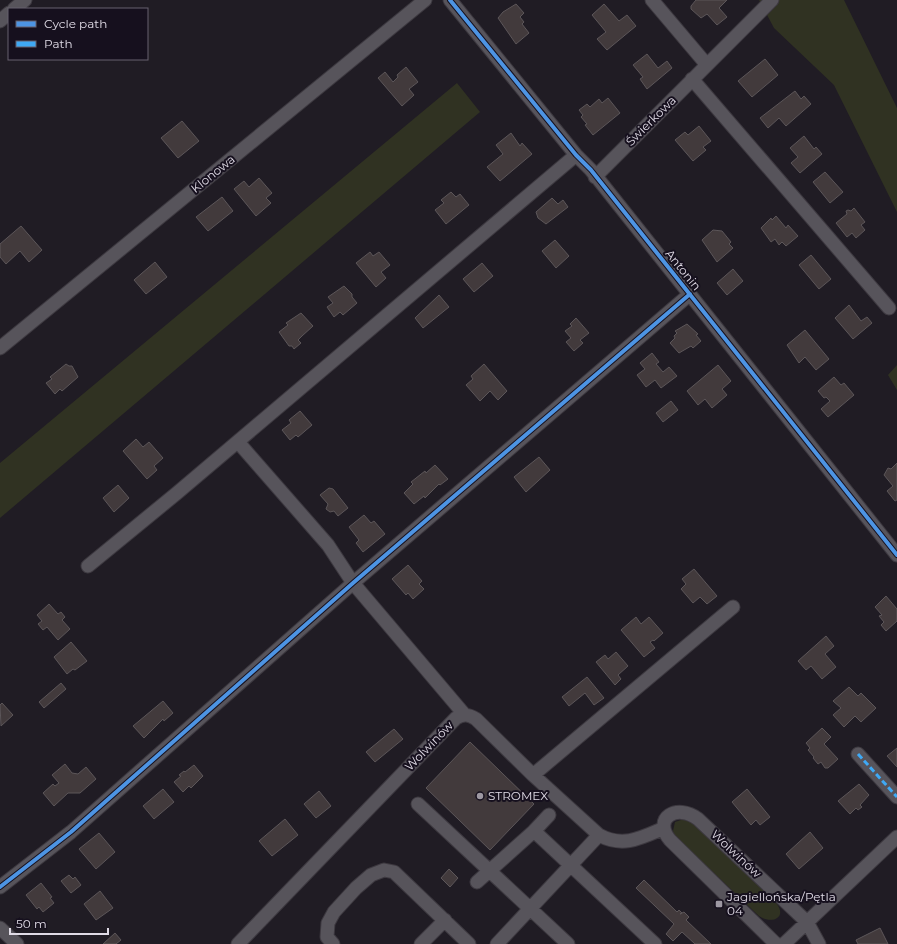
<svg xmlns="http://www.w3.org/2000/svg" width="897" height="944" font-family="Montserrat,sans-serif">
	<style>
		.green { fill: #303222 }
		.building { fill: #423a3c; stroke: #5c5659 }
		.lines { fill: none; stroke-linecap: round; stroke-linejoin: round }
		.minor-casing { stroke: #3d3940; stroke-width: 15 }
		.minor { stroke: #57545b; stroke-width: 13 }
		.quiet { stroke: #3fa9f5; stroke-width: 3; stroke-dasharray: 6 3; stroke-linecap: butt }
		.cycleway-casing { stroke: #16101e; stroke-width: 6 }
		.cycleway { stroke: #4d94e3; stroke-width: 4 }
		.poi-dot { fill: #9d98a2; stroke: #16101e; stroke-width: 1.5 }
		.labels { text-anchor: middle; stroke-width: 4; stroke-linejoin: round; paint-order: stroke }
		.street-label { font-size: 12px; fill: #e0dbe6; stroke: #16101e }
		.poi-label { font-size: 12px; fill: #e0dbe6; stroke: #16101e; text-anchor: start }
	</style>
	<rect width="100%" height="100%" fill="#201c24"/>
	<!-- green -->
	<path class="green" d="M759 0H844L897 108V212L834 85 774 28Z
		M457 83 480 112 0 518V463Z
		M897 365V390L888 375Z
		M684 819 693 822 776 903C788 917 772 925 759 916L675 836 673 831 675 822Z"/>
	<!-- building -->
	<path class="building" d="M696 0H727L719 8 727 17 717 25 707 14 701 18 691 9V6Z
		M516 4 524 13 520 17 524 22 522 24 529 33 516 44 498 18 503 12Z
		M604 4 619 21 627 15 636 26 607 50 597 39 606 32 592 15Z
		M647 54 658 68 667 61 672 68 647 89 640 79 643 77 633 65Z
		M765 59 778 75 752 97 738 81Z
		M406 67 418 82 409 89 414 95 402 106 378 78 385 72 393 82 398 77 397 75Z
		M795 91 801 99 804 96 811 104 786 126 779 118 768 128 760 118Z
		M608 98 620 113 593 135 585 125 587 124 581 117 583 115 579 110 587 104 590 107 599 99 602 103Z
		M182 121 199 141 178 158 161 138Z
		M699 126 711 141 703 147 706 150 693 161 675 140 685 132 688 135Z
		M511 133 520 146 522 143 532 154 500 181 487 167 503 154 496 145Z
		M804 136 814 149 816 147 822 154 800 173 791 163 798 157 790 148Z
		M825 172 843 192 830 203 813 182Z
		M259 178 272 193 266 198 271 203 256 216 234 189 244 181 249 187Z
		M451 192 456 197 460 194 469 205 446 224 435 210 444 203 441 200Z
		M222 197 233 211 208 231 196 217Z
		M552 198 558 204 563 200 568 207 546 224 538 218 536 212Z
		M854 208 865 222 861 225 865 230 856 238 852 233 847 237 836 223 847 214 846 211 848 210 851 211Z
		M776 216 786 228 788 225 798 236 786 246 782 242 779 245 775 239 771 242 761 228 771 218 772 220Z
		M21 226 42 250 29 262 20 251 6 264 0 257V244Z
		M713 230 722 231 731 242 729 244 733 248 717 262 702 240Z
		M555 240 569 256 556 268 542 251Z
		M370 252 373 256 379 252 390 265 381 272 386 278 376 287 356 263Z
		M811 255 831 279 819 289 799 265Z
		M155 262 167 277 146 294 134 280Z
		M482 263 493 276 474 292 463 279Z
		M733 269 743 281 727 295 717 283Z
		M344 286 352 294V297L357 303 343 315 340 312 334 317 327 307 333 303 328 297Z
		M439 295 449 307 423 328 415 318Z
		M849 305 861 321 867 317 872 323 853 339 835 318Z
		M301 313 313 326 302 336 298 340 301 343 294 349 292 346H289L279 332 288 325 286 323Z
		M576 318 589 333 580 340 583 343 574 351 566 342 571 338 565 331 572 326 570 324Z
		M687 324 698 334 696 335 701 341 693 348 691 346 679 353 670 343 675 338 674 336 677 333 675 331Z
		M805 330 829 359 816 370 805 357 799 363 787 345Z
		M652 353 659 362 656 364 663 372 669 367 677 376 661 388 655 380 646 387 637 375 645 369 640 363Z
		M66 364 69 366H72L78 377 62 391 60 389 55 394 46 383 52 379 50 377Z
		M484 364 507 391 498 400 490 391 480 401 466 385 473 379 471 376Z
		M718 365 731 381 722 389 727 395 712 408 705 399 698 405 687 391Z
		M834 377 841 385 844 383 854 395 828 417 821 409 830 401 826 397 824 398 818 391Z
		M671 401 678 410 663 422 656 413Z
		M300 411 312 425 298 437 296 435 290 440 282 430 291 423 289 420Z
		M136 439 143 447 149 442 163 458 154 466 157 470 147 479 123 451Z
		M539 457 550 470 526 492 514 477Z
		M897 463V500L895 501 887 491 893 486 884 475 888 468 891 469Z
		M435 465 448 479 440 485 439 484 425 498 424 496 414 504 404 493 413 484 411 482 425 471 426 473Z
		M118 485 129 498 114 512 103 498Z
		M329 488 333 489 348 508 338 516 334 511 330 512 326 509 328 504 320 495Z
		M364 515 371 523 374 521 385 534 363 552 356 543 359 540 349 527Z
		M408 565 422 581 419 584 424 589 413 599 408 593 406 595 392 579Z
		M694 569 717 596 707 604 700 597 693 603 681 589 686 584 682 579Z
		M886 596 897 609V621L886 631 881 625 884 622 879 616 882 615 875 607Z
		M49 604 58 614 61 612 65 617 62 620 70 629 58 640 47 627 43 630 38 624 42 621 37 615Z
		M636 617 641 624 649 617 663 633 654 641 653 640 650 642 655 648 644 657 621 630Z
		M826 636 834 646 825 654 836 667 822 679 811 666 806 670 798 661Z
		M71 642 87 661 75 670 73 669 67 674 54 657Z
		M616 652 628 666 618 675 621 679 615 685 596 662 605 655 608 659Z
		M587 677 604 698 594 705 585 693 569 706 562 697Z
		M61 683 66 689 44 708 39 702Z
		M849 687 858 696 861 693 876 708 861 722 855 716 844 727 833 715 841 708 833 701Z
		M163 701 173 713 164 721 163 719 144 738 133 726Z
		M2 703 13 715 1 726 0 705Z
		M822 728 831 737 824 744 838 759 828 768H825L821 762 818 764 813 758 814 757 808 750 810 748 806 743Z
		M394 729 403 739 375 762 366 752Z
		M470 742 534 804 490 850 426 788Z
		M897 748V767L887 756Z
		M65 764 72 773 78 774 86 767 96 779 80 793H68L54 806 43 793 53 784 55 786 59 783 52 775Z
		M194 765 203 776 191 788 189 786 183 792 174 782 181 776 179 775 184 771 185 772Z
		M859 784 869 795 860 805 862 807 858 810 856 808 850 814 838 801Z
		M163 789 174 802 154 819 143 806Z
		M747 789 770 817 760 825 756 820 751 825 732 802Z
		M319 791 331 806 316 818 304 804Z
		M285 819 298 835 272 856 259 841Z
		M810 832 823 848 799 869 786 854Z
		M99 833 115 852 96 869 79 849Z
		M449 869 458 878 450 887 441 878Z
		M69 875 73 879 75 877 81 885 71 893 61 881Z
		M644 880 677 912 679 910 682 913 680 914 684 912 689 917 686 920 711 944H695L682 932 673 941 666 934 674 924 636 888Z
		M41 883 52 897 50 898 54 903 43 912 39 907 37 909 26 895Z
		M100 891 113 908 96 920 84 904Z
		M880 928 888 944H858L856 940Z
		M115 933 121 940 116 944H103Z"/>
	<g class="lines">
		<defs>
			<path id="minor" d="M450 0 576 155 591 170 897 555
				M652 0 707 65
				M14 9 25 0
				M0 21 9 13
				M692 79 889 308
				M595 177 772 0
				M0 348 425 0
				M238 442 328 545 353 583 464 714
				M88 566 177 493 576 155
				M858 754 897 797
				M533 775 733 607
				M418 804 568 944
				M534 831 655 944
				M477 882 534 831 549 815
				M0 887 71 832 353 583 690 294
				M0 928 17 944
				M238 944 456 718C464 714 468 714 476 719L533 775 599 835C623 848 641 838 664 828
				M333 944 327 937 328 923 334 912 356 888 371 875 384 870 394 872 469 944
				M421 944 445 920
				M497 944 599 835
				M776 944 670 840C652 818 677 803 698 819L807 922 819 944
				M784 944 897 837"/>
		</defs>
		<!-- minor casing -->
		<use href="#minor" class="minor-casing"/>
		<!-- minor -->
		<use href="#minor" class="minor"/>
		<!-- quiet -->
		<path class="quiet" d="M858 754 897 797"/>
		<defs>
			<path id="cycleway" d="M450 0 576 155 591 170 897 555
				M0 887 71 832 353 583 690 294"/>
		</defs>
		<!-- cycleway casing -->
		<use href="#cycleway" class="cycleway-casing"/>
		<!-- cycleway -->
		<use href="#cycleway" class="cycleway"/>
	</g>
	<!-- markers -->
	<g class="poi-dot">
		<circle cx="480" cy="796" r="4"/>
		<rect x="715" y="900" width="8" height="8" rx="2"/>
	</g>
	<g class="labels">
		<!-- street labels -->
		<g class="street-label">
			<text transform="translate(651 121) rotate(-45)" y="4">Świerkowa</text>
			<text transform="translate(213 174) rotate(-39)" y="4">Klonowa</text>
			<text transform="translate(683 270) rotate(51)" y="4">Antonin</text>
			<text transform="translate(429 746) rotate(-46)" y="4">Wolwinów</text>
			<text transform="translate(736 854) rotate(43)" y="4">Wolwinów</text>
		</g>
		<!-- poi labels -->
		<g class="poi-label">
			<text x="488" y="800">STROMEX</text>
			<text x="727" y="901">Jagiellońska/Pętla<tspan x="727" dy="14">04</tspan></text>
		</g>
	</g>
	<!-- legend -->
	<rect x="8" y="8" width="140" height="52" fill="#16101e" stroke="#67616e"/>
	<rect x="16" y="21" width="20" height="6" fill="#4d94e3" stroke="#67616e"/>
	<text x="44" y="28" font-size="12" fill="#e0dbe6">Cycle path</text>
	<rect x="16" y="41" width="20" height="6" fill="#3fa9f5" stroke="#67616e"/>
	<text x="44" y="48" font-size="12" fill="#e0dbe6">Path</text>
	<!-- scale -->
	<path d="M10 928v6h98v-6" fill="none" stroke="#e0dbe6" stroke-width="2"/>
	<text x="16" y="928" font-size="12" fill="#e0dbe6" stroke="#16101e" stroke-width="3" paint-order="stroke">50 m</text>
</svg>
